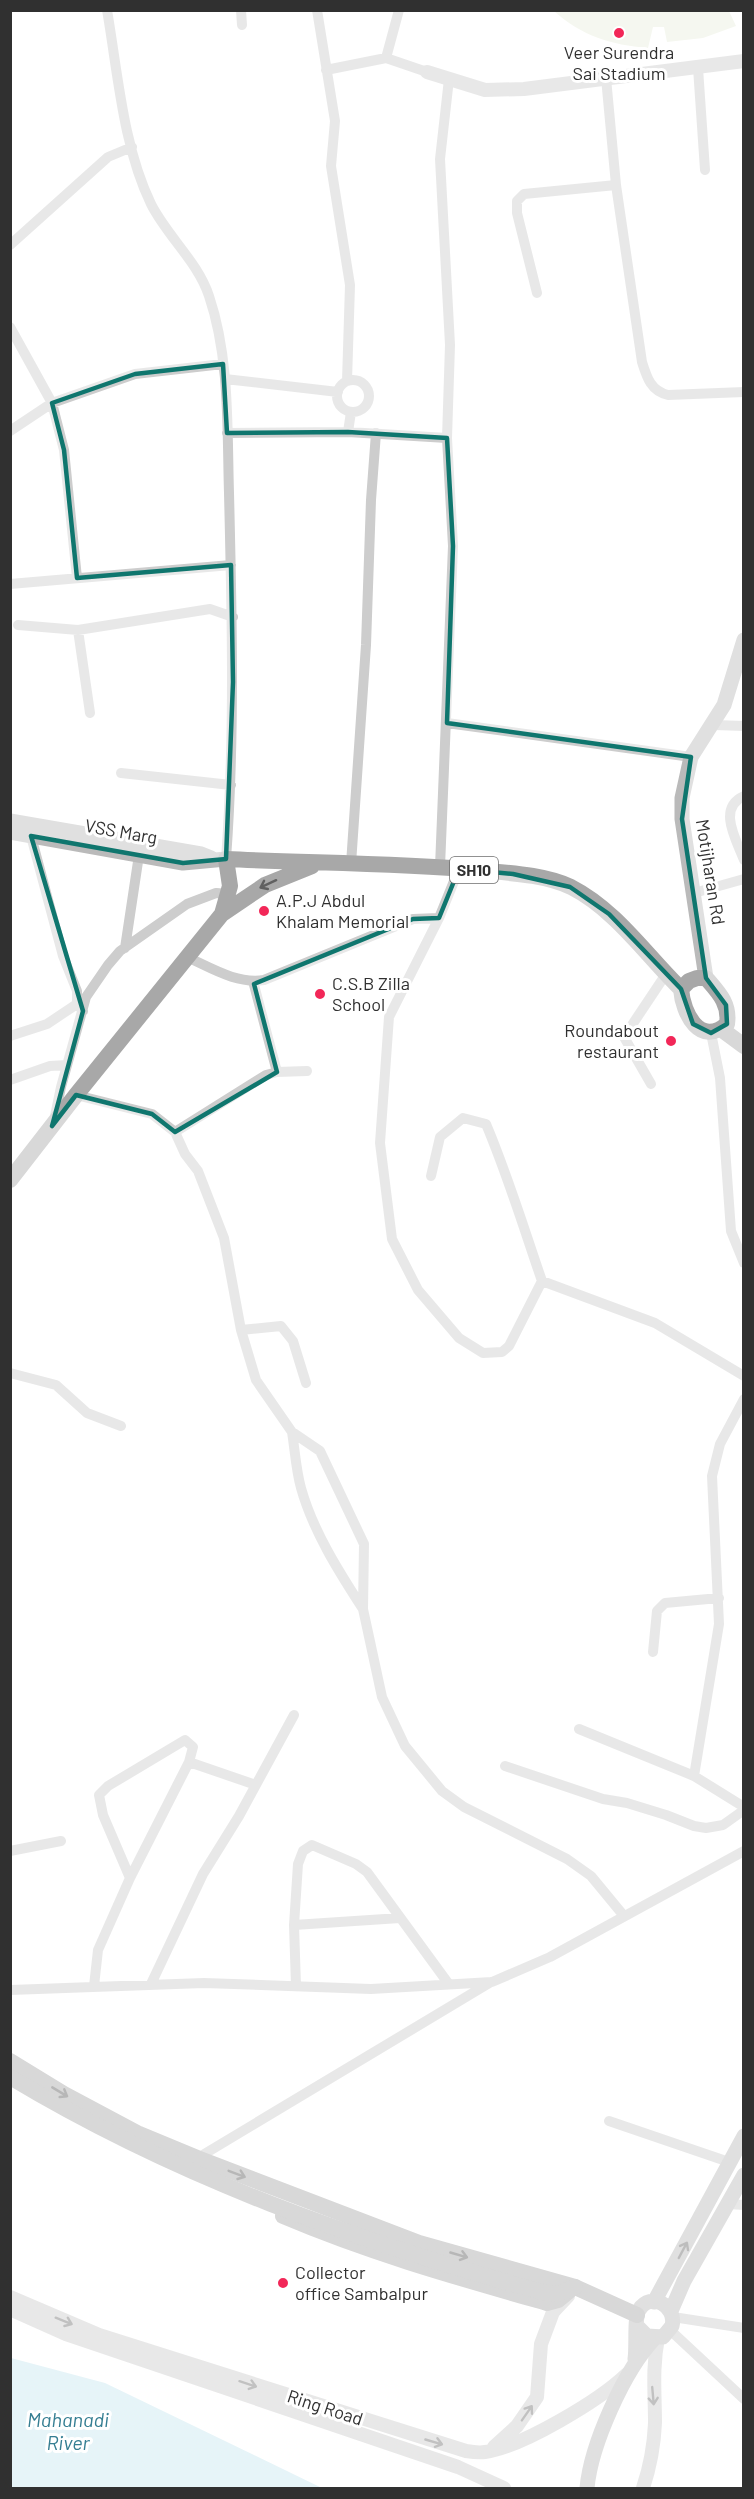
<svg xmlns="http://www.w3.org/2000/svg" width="754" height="2499" font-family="Barlow,sans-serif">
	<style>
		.green { fill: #e9eedd }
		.water { fill: #c8e6ef }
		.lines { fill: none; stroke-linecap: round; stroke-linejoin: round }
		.minor { stroke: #cdcdcd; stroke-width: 10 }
		.tertiary { stroke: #cdcdcd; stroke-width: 14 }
		.secondary { stroke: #bababa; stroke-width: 15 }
		.primary { stroke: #a8a8a8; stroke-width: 16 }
		.primary-bridge { stroke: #a8a8a8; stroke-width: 16 }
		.oneway { stroke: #606060 }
		.oneway2 { stroke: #6e6e6e }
		.oneway3 { stroke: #777 }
		.marked { fill: none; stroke: #0f766e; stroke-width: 4.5; stroke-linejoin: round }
		.poi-dot { fill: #f22758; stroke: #fff; stroke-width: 2 }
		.labels { text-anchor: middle; stroke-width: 6; stroke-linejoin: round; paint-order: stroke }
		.shield { fill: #fff; stroke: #6e6e6e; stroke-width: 1.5 }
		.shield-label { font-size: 16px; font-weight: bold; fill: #303030 }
		.poi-label { font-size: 18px; fill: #303030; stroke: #fff; text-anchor: start }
		.street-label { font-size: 18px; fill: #303030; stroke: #fff }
		.water-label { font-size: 20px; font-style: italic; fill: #357e92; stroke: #fff }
	</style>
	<rect width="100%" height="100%" fill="#fff"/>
	<!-- green -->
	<path class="green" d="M554 11H729L736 26 703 38 667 42 664 27H653L648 48C611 45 582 36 554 11Z"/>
	<!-- water -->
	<path class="water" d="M11 2358 105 2383 322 2488H11Z"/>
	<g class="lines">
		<!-- minor -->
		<path class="minor" d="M107 10C118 74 123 146 151 204 167 236 198 262 209 296 230 358 227 428 229 493 232 615 235 737 226 859
			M241 10 242 25
			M317 10 335 121 331 166 350 285 347 381
			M386 58 399 10
			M698 68 705 170
			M326 70 386 58 427 72
			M606 78 616 185 642 362C647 378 651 391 668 395L744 392
			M10 245 108 157 132 147
			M537 293 517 213V201L524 194 616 185
			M10 327 52 403 64 450 77 578
			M225 379 338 392
			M337 396a16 16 0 1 1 32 0a16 16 0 1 1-32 0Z
			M10 431 52 403 135 374 223 364
			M348 432 447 438
			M227 433 348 432 351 412
			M10 584 231 565
			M18 625 78 630 210 609 233 617
			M78 630 90 713
			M447 723 691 757
			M714 725 744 726
			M121 773 231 785
			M744 796C717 808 736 839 744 860
			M31 836 63 956 77 991V1004L83 1011
			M351 864 366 645 371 500 376 433
			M440 867 453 546 447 438 450 345 440 159 449 79
			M459 869 439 918 389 1017 380 1143 392 1239 418 1290 459 1338 483 1353 502 1352 509 1346 542 1281 655 1323 744 1376
			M694 893 744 879
			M125 948 139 855
			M189 958C213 969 237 984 264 980L413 919 439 918
			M253 981 277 1072
			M711 1033 720 1078 731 1231 744 1263
			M10 1036 47 1024 77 1004
			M307 1071 277 1072 266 1075 175 1132 185 1154 198 1171 224 1238 241 1330 256 1380 292 1432 320 1451 364 1544 363 1609 382 1697 405 1746 442 1791 464 1807 567 1859 591 1876 624 1916
			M10 1080 50 1066 67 1065
			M651 1084 624 1037 666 974
			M76 1095 152 1114 175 1132
			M55 1116 61 1087 86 997 108 965 120 951 187 904 216 893 229 894
			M431 1176 440 1137 463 1118 486 1124C508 1176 524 1229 542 1281
			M241 1330 281 1326 293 1341 306 1383
			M10 1373 56 1385 87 1413 121 1426
			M292 1432C295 1451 296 1470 301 1488 313 1531 339 1572 363 1609
			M653 1652 657 1611 665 1603 719 1598
			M579 1729 694 1776 744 1807
			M189 1762 256 1785
			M505 1766 603 1799 627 1803 666 1815 694 1826 706 1828 723 1825 744 1810
			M694 1776 719 1624 712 1476 720 1444 744 1399
			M10 1851 61 1841
			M294 1925 400 1918
			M151 1984 203 1874 239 1816 294 1715
			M94 1986 98 1950 130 1878 189 1762 193 1747 185 1740 108 1786 99 1795 103 1815 130 1878
			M296 1986 294 1925 298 1864 303 1851 312 1845 356 1864 367 1872 448 1983
			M10 1990 204 1983 371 1989 492 1982 550 1957 744 1851
			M609 2121 729 2162
			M196 2159 491 1982
			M728 2204 744 2205
			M673 2317 744 2328
			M670 2330 744 2399"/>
		<!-- tertiary -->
		<path class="tertiary" d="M427 72 485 90 524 89 744 61
			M10 2297 99 2335 466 2451C472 2452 479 2453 485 2452 522 2447 600 2400 627 2374
			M10 2309 66 2334 458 2467 504 2488
			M494 2447 517 2426 537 2397 541 2344 553 2312 568 2296
			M643 2488C650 2467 654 2446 655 2423 655 2394 652 2368 658 2338"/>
		<!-- secondary -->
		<path class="secondary" d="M10 821 201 854 211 858
			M10 832 183 863 226 859
			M706 978 682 819V798L691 757 724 705 744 640
			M654 2302 744 2136
			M671 2311 684 2281 744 2175
			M635 2359C637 2347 634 2318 639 2310 651 2291 677 2306 672 2326L663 2337 647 2336 638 2327
			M587 2488C591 2445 624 2370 655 2338"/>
		<!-- primary -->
		<path class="primary" d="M222 914 265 885 312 866
			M697 978H706C719 993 730 1004 727 1024 700 1047 683 1014 681 989L689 981Z
			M721 1029 744 1046
			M10 1180 76 1095 222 914 230 886 226 859C309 863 393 863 477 870 507 873 543 874 571 887 616 910 646 955 681 989
			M10 2061 64 2094 139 2134 197 2158 419 2243 575 2287 637 2315
			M283 2216C370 2253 456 2277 547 2303L558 2300 569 2291"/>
		<!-- primary-bridge -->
		<path class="primary-bridge" d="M10 2077C178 2178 358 2242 546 2293L558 2294 575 2287"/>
	</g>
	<!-- one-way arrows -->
	<defs><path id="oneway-shaft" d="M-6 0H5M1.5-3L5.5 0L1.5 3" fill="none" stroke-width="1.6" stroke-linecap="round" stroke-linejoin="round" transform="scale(1.5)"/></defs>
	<g class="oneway">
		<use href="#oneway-shaft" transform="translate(268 884) rotate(155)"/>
		<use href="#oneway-shaft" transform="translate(60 2092) rotate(31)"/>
		<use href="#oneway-shaft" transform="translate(237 2174) rotate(21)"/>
		<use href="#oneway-shaft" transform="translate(459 2255) rotate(16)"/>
	</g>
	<use class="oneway2" href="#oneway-shaft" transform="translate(683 2250) rotate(-62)"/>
	<g class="oneway3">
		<use href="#oneway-shaft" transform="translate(64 2321) rotate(22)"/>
		<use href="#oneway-shaft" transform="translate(248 2384) rotate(18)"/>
		<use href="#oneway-shaft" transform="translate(653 2396) rotate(85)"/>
		<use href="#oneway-shaft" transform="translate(527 2413) rotate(-55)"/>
		<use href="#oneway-shaft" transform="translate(434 2442) rotate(16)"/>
	</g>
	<!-- marked area -->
	<path d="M0 0H754V2499H0ZM223 364 227 433 348 432 447 438 453 546 447 723 691 757 682 819 706 978 726 1005 727 1024 711 1033 693 1024 681 989 609 914 570 887 513 874 459 869 439 918 413 919 254 984 277 1072 175 1132 152 1114 76 1095 52 1126 83 1011 31 836 183 863 226 859 233 682 231 565 77 578 64 450 52 403 135 374Z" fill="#fff" fill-opacity=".55" fill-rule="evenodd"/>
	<path class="marked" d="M223 364 227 433 348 432 447 438 453 546 447 723 691 757 682 819 706 978 726 1005 727 1024 711 1033 693 1024 681 989 609 914 570 887 513 874 459 869 439 918 413 919 254 984 277 1072 175 1132 152 1114 76 1095 52 1126 83 1011 31 836 183 863 226 859 233 682 231 565 77 578 64 450 52 403 135 374Z"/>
	<!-- markers -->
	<g class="poi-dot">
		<circle cx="619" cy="33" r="6"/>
		<circle cx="264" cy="911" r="6"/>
		<circle cx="320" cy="994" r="6"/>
		<circle cx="671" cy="1041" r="6"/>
		<circle cx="283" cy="2283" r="6"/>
	</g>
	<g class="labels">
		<!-- shield labels -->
		<rect class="shield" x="450" y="857" width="48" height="26" rx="4.5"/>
		<g class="shield-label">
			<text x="474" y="876">SH10</text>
		</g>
		<!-- poi labels -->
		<g class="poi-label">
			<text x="619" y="59" text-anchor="middle">Veer Surendra<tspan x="619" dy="21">Sai Stadium</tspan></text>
			<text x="276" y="907">A.P.J Abdul<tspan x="276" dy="21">Khalam Memorial</tspan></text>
			<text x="332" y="990">C.S.B Zilla<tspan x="332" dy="21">School</tspan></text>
			<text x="659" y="1037" text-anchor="end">Roundabout<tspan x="659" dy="21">restaurant</tspan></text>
			<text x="295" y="2279">Collector<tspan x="295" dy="21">office Sambalpur</tspan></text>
		</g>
		<!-- street labels -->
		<g class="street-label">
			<text transform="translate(121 832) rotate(10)" y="6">VSS Marg</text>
			<text transform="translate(710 872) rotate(81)" y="6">Motijharan Rd</text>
			<text transform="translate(325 2408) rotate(18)" y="6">Ring Road</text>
		</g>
		<!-- water labels -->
		<g class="water-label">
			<text x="68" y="2427">Mahanadi<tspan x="68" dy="23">River</tspan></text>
		</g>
	</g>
	<!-- border -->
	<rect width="754" height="2499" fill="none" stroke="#303030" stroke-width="24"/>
</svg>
